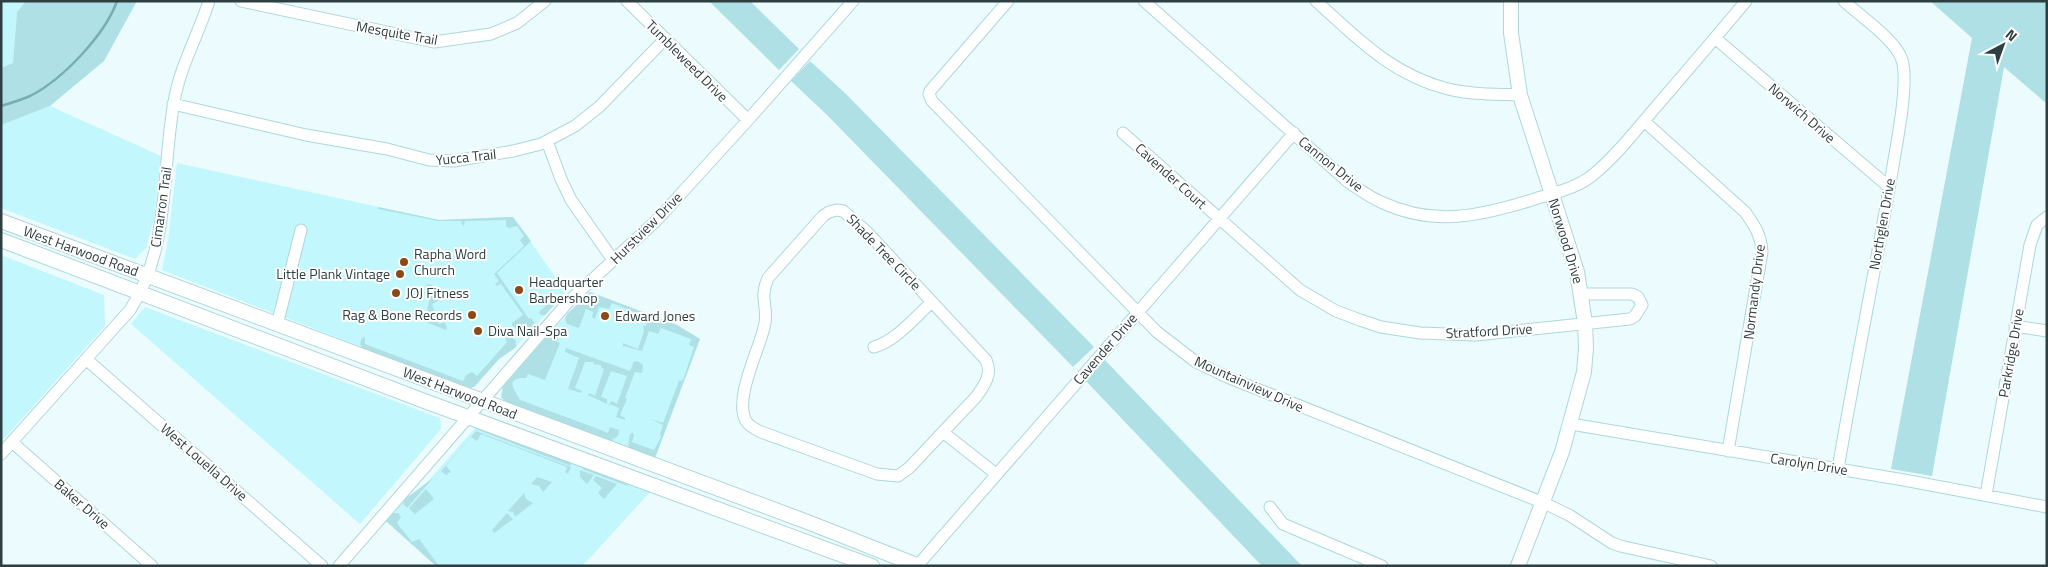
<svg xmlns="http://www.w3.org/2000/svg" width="2048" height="567" font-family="'Titillium Web',sans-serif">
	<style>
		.built { fill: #c2f7fd }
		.green { fill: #afe0e5 }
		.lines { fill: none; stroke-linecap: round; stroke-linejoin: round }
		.stream { stroke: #76aeb3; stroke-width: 2.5 }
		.minor-casing { stroke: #acd7db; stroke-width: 13 }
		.major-casing { stroke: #acd7db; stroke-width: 16 }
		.minor { stroke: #fff; stroke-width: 11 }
		.major { stroke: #fff; stroke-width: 14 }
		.poi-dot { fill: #8b4916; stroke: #fff; stroke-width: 2 }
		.labels { text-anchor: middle; stroke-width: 4; stroke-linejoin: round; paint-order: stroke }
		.street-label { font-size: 14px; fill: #2e3f41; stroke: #fff }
		.poi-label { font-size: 14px; fill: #2e3f41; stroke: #fff; text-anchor: start }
	</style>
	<rect width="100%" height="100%" fill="#ecfcfe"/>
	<!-- built -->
	<path class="built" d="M1 1H26L17 12 13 63 1 68Z
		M50 106 161 156 154 219 146 248 135 259 1 208V125Z
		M177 163 439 220 513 217 566 292 513 350 499 359 475 386 468 388 162 270 168 240Z
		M1 255 104 295 105 326 1 442Z
		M590 292 677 325 700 339 655 458 506 402 501 397 503 387 540 342Z
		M145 307 440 418 441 429 360 524 131 324Z
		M476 427 651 491 589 559 581 566H436L386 521 408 497 421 489Z"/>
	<!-- green -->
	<path class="green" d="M26 1H137L104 61 50 106 1 125V68L13 63 17 12Z
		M709 1H750L799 49 779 70Z
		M1930 1H2047V104L2004 67 1932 476 1891 469 1972 38Z
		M810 61 846 94 1094 347 1073 367 827 115 791 81Z
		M378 207 439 220 513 217 531 241 497 273 529 319 531 318 534 322C535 327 528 334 523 335L512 325V323L523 315 501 284 497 286 495 284 499 281 494 274 524 246 520 240 524 236 517 226 509 228 506 226V220H503L465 221 463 227 461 221H438L378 209Z
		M427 284 434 286 439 300 432 304 439 324 445 322 447 328 446 330 418 319 420 316 426 317 431 290 425 288Z
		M590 292 677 325 700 339 655 458 631 449 628 446 630 434 633 433 634 435 632 442 654 450 661 437 660 434 663 425 650 419 663 423 679 381 683 380 694 347 689 345 691 339 661 328 658 334 649 331 642 351 623 346V343L638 349 644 331 643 325 646 326 649 318 612 303 609 309 599 307 595 319 592 317 593 312 586 309 579 328 567 324 565 318 567 314Z
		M556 297 557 302 545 315H541L539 312Z
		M553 331 560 332 557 342 560 343 545 380 528 374 526 378C502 377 517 393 520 400L601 430 608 433 610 427 619 430 618 436 610 441 599 437 506 402 501 397 503 387 548 335Z
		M504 336H510L516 341V347L499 359 475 386 471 388 363 349 360 344 362 338 365 337V344L463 381 466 375 472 372 477 376 507 342Z
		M566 348 630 371 634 361 639 362 643 365 642 373 635 372 625 398 627 399 620 415 625 418V420L616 417 619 408 609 404 612 401 617 404 627 376 611 371 601 397 607 399V404L588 395 589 393 595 396 604 369 601 367V365L593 364 594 362H585L575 388 582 391 581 393 568 389 579 358 565 352Z
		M1104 359 1302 566H1262L1085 380Z
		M479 427 569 461 571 466 476 429 475 428Z
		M476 431 571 467 568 474 565 472 567 467 481 434 477 441 471 437 446 466 451 472 446 475 441 471Z
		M586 467 626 482 628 486 582 469Z
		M580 470 594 475 587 484 580 477Z
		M596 476 617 484 604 499 598 493 602 488 593 480Z
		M537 477 552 482 543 492 539 486 531 484Z
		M433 478 407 508 403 504 405 499Z
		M426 489 434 499 415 514 409 508Z
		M524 493 526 499 533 503 515 517 513 512 508 511Z
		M393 513H398L401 517 397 523 412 542 419 539 439 566H436L386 521Z
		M507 513 513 519 494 533 492 530Z"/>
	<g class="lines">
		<!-- stream -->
		<path class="stream" d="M1 106C11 103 21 100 30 96 62 80 105 35 117 1"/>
		<defs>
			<path id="minor" d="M241 1 434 42 491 34 517 23 545 1
				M627 1 748 120
				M1008 1 930 91 929 94 932 101 1157 332 1196 362 1227 377 1544 503 1569 515 1612 543 1620 546 1711 566
				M1144 1 1348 182C1359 189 1369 197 1381 202 1434 227 1481 216 1535 199 1554 193 1578 188 1594 174 1617 155 1636 130 1655 108 1686 72 1716 37 1746 1
				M1316 1C1357 38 1392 75 1448 89 1471 95 1496 94 1520 95
				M1715 38 1889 187
				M173 104 306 135 387 149 429 160 454 161 513 151 541 144 575 126 599 107 665 39
				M1644 121 1745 212C1755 226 1761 235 1762 252L1728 451
				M1123 133 1300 290 1336 311 1360 320 1381 327 1420 333 1476 335 1630 319 1635 316 1642 305 1638 297 1632 294H1582
				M547 141 561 179 571 200 613 260
				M837 210 843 211 867 232 986 360C993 374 984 386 976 397L909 468 898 476 877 474 761 432C755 429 749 426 746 421 733 398 761 347 765 323 768 305 759 299 768 278L823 216 829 212Z
				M277 325 301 230
				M2015 326 2047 331
				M874 347C896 341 915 317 932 302
				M86 359 322 566
				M1571 424 1904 480 2047 507
				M944 433 996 474
				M12 442 152 566
				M1 454 130 310C171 247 161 172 174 102 180 66 198 36 209 1
				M1838 469C1855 368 1876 267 1893 166 1897 141 1909 82 1902 60 1896 40 1860 16 1844 1
				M1986 495 2030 245 2037 225 2047 217
				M1270 507 1283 524 1382 566
				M339 566 569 301 658 219 748 120 853 1
				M917 566 1294 133"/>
			<path id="major" d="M1511 1V33L1520 95 1577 272 1585 323 1586 348 1584 372 1562 452 1518 566
				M1 221 810 523 919 566
				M1 240 427 402 872 566"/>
		</defs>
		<!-- minor casing -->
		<use href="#minor" class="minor-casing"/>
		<!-- major casing -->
		<use href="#major" class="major-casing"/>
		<!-- minor -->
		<use href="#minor" class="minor"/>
		<!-- major -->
		<use href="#major" class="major"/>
	</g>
	<!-- markers -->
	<g class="poi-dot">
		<circle cx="404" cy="262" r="5"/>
		<circle cx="400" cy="274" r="5"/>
		<circle cx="519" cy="290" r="5"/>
		<circle cx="396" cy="293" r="5"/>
		<circle cx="472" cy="315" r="5"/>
		<circle cx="605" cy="316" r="5"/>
		<circle cx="478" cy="331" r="5"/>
	</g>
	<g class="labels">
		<!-- street labels -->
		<g class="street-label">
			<text transform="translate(397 33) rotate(10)" y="5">Mesquite Trail</text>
			<text transform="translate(687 61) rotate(45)" y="5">Tumbleweed Drive</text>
			<text transform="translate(1802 113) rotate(41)" y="5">Norwich Drive</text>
			<text transform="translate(466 157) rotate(-6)" y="5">Yucca Trail</text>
			<text transform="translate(1331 164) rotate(39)" y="5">Cannon Drive</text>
			<text transform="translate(1171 176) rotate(42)" y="5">Cavender Court</text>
			<text transform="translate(161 207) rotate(-82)" y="5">Cimarron Trail</text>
			<text transform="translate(1882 224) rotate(-80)" y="5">Northglen Drive</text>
			<text transform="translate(646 228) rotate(-45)" y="5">Hurstview Drive</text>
			<text transform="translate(1566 241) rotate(73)" y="5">Norwood Drive</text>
			<text transform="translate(81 251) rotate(20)" y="5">West Harwood Road</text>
			<text transform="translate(884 252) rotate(46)" y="5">Shade Tree Circle</text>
			<text transform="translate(1754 292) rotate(-83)" y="5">Normandy Drive</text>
			<text transform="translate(1489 331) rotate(-3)" y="5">Stratford Drive</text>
			<text transform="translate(1105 349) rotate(-49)" y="5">Cavender Drive</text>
			<text transform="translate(2011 353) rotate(-80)" y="5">Parkridge Drive</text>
			<text transform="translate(1249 384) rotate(24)" y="5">Mountainview Drive</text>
			<text transform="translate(460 393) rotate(21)" y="5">West Harwood Road</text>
			<text transform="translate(204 462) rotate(41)" y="5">West Louella Drive</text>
			<text transform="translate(1809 464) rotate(9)" y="5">Carolyn Drive</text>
			<text transform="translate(82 504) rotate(41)" y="5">Baker Drive</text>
		</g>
		<!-- poi labels -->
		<g class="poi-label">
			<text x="414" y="259">Rapha Word<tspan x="414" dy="16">Church</tspan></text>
			<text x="390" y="279" text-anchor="end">Little Plank Vintage</text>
			<text x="529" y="287">Headquarter<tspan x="529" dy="16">Barbershop</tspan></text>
			<text x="406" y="298">JOJ Fitness</text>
			<text x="462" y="320" text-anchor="end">Rag &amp; Bone Records</text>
			<text x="615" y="321">Edward Jones</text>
			<text x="488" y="336">Diva Nail-Spa</text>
		</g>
	</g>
	<!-- border -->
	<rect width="2048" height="567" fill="none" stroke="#2e3f41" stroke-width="5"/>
	<!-- north arrow -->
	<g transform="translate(2003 45) rotate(41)" stroke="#ffffff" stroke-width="4" paint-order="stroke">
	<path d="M0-4L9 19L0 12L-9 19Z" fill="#2e3f41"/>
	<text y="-8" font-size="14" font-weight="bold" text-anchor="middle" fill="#2e3f41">N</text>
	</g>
</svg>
